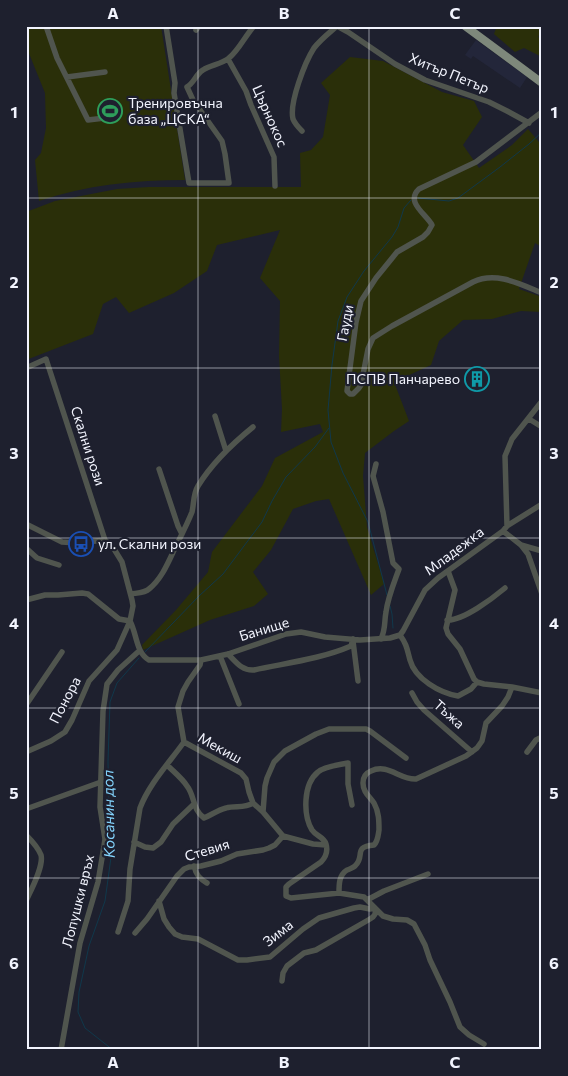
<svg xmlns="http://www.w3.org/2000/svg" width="568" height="1076" font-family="Commissioner,sans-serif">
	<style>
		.built { fill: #23263a }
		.green { fill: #2a2f09 }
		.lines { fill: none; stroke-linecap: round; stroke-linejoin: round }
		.stream { stroke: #10384b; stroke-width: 1 }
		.minor { stroke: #50554e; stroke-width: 5.5 }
		.major { stroke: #7e887b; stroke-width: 8 }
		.grid { fill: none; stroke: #f2f4fe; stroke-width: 1; stroke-opacity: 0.55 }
		.labels { text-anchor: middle; stroke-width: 4.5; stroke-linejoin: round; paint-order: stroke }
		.street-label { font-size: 14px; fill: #f2f4fe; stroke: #1e202e }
		.poi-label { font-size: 14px; fill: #f2f4fe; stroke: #1e202e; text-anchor: start }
		.water-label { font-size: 15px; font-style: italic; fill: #83d3fc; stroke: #1e202e }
		.neatline { fill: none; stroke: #f2f4fe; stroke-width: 2 }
		.grid-label { font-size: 16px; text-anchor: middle; font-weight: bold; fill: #f2f4fe }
	</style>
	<rect width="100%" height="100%" fill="#1e202e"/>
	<!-- built -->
	<path class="built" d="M476 40 527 77 520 88 473 56 471 59 465 55Z"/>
	<!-- green -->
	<path class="green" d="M26 26H161L185 180C135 180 86 185 39 201L35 160 41 153 46 128 45 93 26 46Z
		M497 26H542V30L538 37 542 39V57L524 48 515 52 494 34Z
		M350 57 383 61 442 92 474 101 482 117 463 145 479 168 512 145 528 129 539 142 542 144V247L535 243 519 289 542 297V312L521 311 492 319 463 320 439 341 431 365 394 382 409 421 394 431 365 453 363 476 367 527 384 584 371 595 329 499 316 501 293 509 271 550 253 572 268 594 254 606 210 620 143 650 142 645 176 610 208 572 212 552 262 486 275 458 323 432 320 424 281 432 282 409 279 356 280 301 260 278 280 230 217 245 207 271 174 293 129 313 116 297 103 304 93 334 26 360V212L55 201 117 189 149 187H301L300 153 311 150 323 137 330 95 321 83Z"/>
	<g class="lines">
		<!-- stream -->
		<path class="stream" d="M418 198 449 201 458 198 500 167 529 144 542 132
			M387 595 368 522 343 473 331 442 328 410 332 365 338 321 347 297 364 271 392 237 398 227 404 208 411 200
			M390 606 392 614 393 628
			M145 652 199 596 223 574 262 522 272 501 286 477 315 447 329 428
			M113 1050 85 1028 78 1012 79 992 89 946 105 901 112 850 109 811 108 761 110 702 117 683 139 658"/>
		<!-- minor -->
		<path class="minor" d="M46 26 57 58 88 120 113 117
			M166 26 175 83 174 93 189 183H229L225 154 222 141 193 100 187 87
			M337 26 348 32 395 64 425 80 489 102 507 111 529 123
			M196 30 199 26
			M228 59 246 91 251 105 274 157 275 186
			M67 77 105 72
			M187 87C194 83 196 74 203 70 211 65 222 64 229 58 239 50 245 36 254 26
			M542 112 476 162 419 189C405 202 426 214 432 225L428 232 423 237 397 252 393 257 376 278 361 301 356 322 347 391 350 394H353L359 388 361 385 368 349 373 338 392 326 473 282C496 271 520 284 542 293
			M302 131C298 127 295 124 293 119 289 103 305 62 314 48 320 40 329 33 337 26
			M26 368 46 359 105 540 114 549 122 562 132 600 133 606 130 621 117 650 89 681 72 720 65 732 51 741 26 752
			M215 416 226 451
			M529 419 542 427
			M376 464 373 476 383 512 393 563 399 569C394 583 388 597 386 612 384 622 386 628 381 639
			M159 469 178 526 182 534
			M26 524 62 542 77 543 105 540
			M507 526 505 456 512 439 542 401
			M503 531 521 545 542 551
			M521 545 528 554 542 594
			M26 548 37 558 59 565
			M448 571 455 590 446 628 448 634 460 649 474 679 477 682 484 684 512 687 542 693
			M131 594C136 593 145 593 149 589 164 577 170 557 179 540 184 530 188 522 192 512 194 504 193 494 198 486 212 463 232 444 253 427
			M26 600 45 595H58L82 593 88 594 119 619 130 621
			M447 620C463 621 493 598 505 588
			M130 621C137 634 136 653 149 660H201L228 654 286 634 301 632 325 637 360 640 390 638 400 635
			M400 635 403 631 425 590 438 578 503 531 507 526 542 504
			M400 635C407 645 407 649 410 660 415 679 440 693 458 696L471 689 477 682
			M353 641 358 681
			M228 654C236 662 242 671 254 670 286 663 321 659 351 646L353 639
			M220 656 239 704
			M412 693 417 702 424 710 472 752
			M26 705 62 652
			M184 742 241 773 246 779 249 792 253 803 263 812 283 836 313 844 326 845
			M184 742 178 707 183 691 188 682 200 665 201 660
			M527 752 536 740 542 737
			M167 765C174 772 182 778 187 786 195 796 192 809 204 818 211 815 218 810 226 808 235 805 244 809 253 803
			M352 805 348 784V763C339 765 325 766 318 772 303 784 303 815 312 830 316 836 324 837 326 844 328 851 326 857 321 862L289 884 286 887V896L291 898 339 893 364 897 383 916 393 919 407 920 414 924 425 945 430 960 450 1002 460 1027 469 1035 484 1044
			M26 809 101 782
			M263 812 265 786 267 778 274 762 285 751 316 734 329 729H366L370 731 406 758
			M26 835C32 841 38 847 41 855 44 866 31 890 26 901
			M134 842 145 847 153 848 161 842 173 824 194 804
			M194 866C196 875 200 879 207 883
			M339 893C339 884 339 875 347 870 348 870 354 867 355 866 366 856 352 847 374 845 378 841 378 836 379 830 379 821 379 812 374 803 369 796 363 792 363 783 363 776 366 773 371 771 388 763 400 780 416 779L466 756 477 748 482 741 486 723 502 706 508 697 512 687
			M367 900 384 891 428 874
			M159 901 164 919 169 927 175 934 182 937 198 939 238 960H247L270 957 303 929 319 918 354 908 360 907 370 909 375 908C376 914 375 916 370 919L316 950 304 953 287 966 283 973 282 981
			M118 932 128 901 130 869 140 808C149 784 169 763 184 742
			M135 933 147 919 177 876 184 869 189 867 201 866 221 861 237 854 263 850 269 848 275 845 283 836
			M61 1050 80 943 98 882 104 846 105 839 100 807 103 711 107 684 118 670 139 651"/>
		<!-- major -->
		<path class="major" d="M465 26 542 83"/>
	</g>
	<!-- grid -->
	<path class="grid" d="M198 26V1050M369 26V1050M26 198H542M26 368H542M26 538H542M26 708H542M26 878H542"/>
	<!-- icons -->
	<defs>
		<symbol id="stadium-ring" viewBox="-11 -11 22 22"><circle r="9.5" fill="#1e202e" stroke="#2e9e5b" stroke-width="1.5"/><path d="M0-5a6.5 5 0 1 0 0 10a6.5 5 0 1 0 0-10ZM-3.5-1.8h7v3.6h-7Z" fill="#2e9e5b"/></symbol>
		<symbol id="building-ring" viewBox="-11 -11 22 22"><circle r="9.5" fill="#1e202e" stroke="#0f9aa8" stroke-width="1.5"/><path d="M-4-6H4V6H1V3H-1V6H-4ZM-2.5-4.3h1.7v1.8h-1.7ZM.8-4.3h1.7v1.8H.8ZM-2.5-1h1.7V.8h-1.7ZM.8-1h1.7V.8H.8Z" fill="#0f9aa8"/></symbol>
		<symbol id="bus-ring" viewBox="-11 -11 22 22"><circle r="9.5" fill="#1e202e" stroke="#1a4fb4" stroke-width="1.5"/><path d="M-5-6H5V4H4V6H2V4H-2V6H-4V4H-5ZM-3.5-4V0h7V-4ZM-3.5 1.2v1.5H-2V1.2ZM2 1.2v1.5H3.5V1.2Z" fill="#1a4fb4"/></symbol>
	</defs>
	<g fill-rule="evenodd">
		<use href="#stadium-ring" x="96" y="97" width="28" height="28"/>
		<use href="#building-ring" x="463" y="365" width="28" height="28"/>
		<use href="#bus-ring" x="67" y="530" width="28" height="28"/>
	</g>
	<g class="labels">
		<!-- street labels -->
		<g class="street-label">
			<text transform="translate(449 73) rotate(22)" y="5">Хитър Петър</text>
			<text transform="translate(270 116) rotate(66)" y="5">Църнокос</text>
			<text transform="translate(345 323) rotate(-79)" y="5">Гауди</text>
			<text transform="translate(88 446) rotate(72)" y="5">Скални рози</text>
			<text transform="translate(454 551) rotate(-37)" y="5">Младежка</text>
			<text transform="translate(264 629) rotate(-17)" y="5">Банище</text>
			<text transform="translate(65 700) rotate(-62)" y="5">Понора</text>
			<text transform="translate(449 714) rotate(42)" y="5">Тъжа</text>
			<text transform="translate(220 748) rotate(29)" y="5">Мекиш</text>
			<text transform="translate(207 850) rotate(-17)" y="5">Стевия</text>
			<text transform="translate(78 901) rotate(-76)" y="5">Лопушки връх</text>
			<text transform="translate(278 933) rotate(-38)" y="5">Зима</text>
		</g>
		<!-- poi labels -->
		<g class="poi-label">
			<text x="128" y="108">Тренировъчна<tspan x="128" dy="16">база „ЦСКА“</tspan></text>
			<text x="460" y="384" text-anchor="end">ПСПВ Панчарево</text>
			<text x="98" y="549">ул. Скални рози</text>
		</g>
		<!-- water labels -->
		<g class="water-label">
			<text transform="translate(109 814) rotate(-91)" y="5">Косанин дол</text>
		</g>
	</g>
	<!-- border -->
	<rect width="568" height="1076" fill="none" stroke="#1e202e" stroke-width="55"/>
	<rect x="28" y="28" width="512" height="1020" class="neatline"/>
	<g class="grid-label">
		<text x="113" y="19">A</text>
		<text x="284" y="19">B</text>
		<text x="455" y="19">C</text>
		<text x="14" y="118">1</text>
		<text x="554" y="118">1</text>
		<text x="14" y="288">2</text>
		<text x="554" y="288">2</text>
		<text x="14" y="459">3</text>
		<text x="554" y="459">3</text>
		<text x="14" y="629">4</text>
		<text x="554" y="629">4</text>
		<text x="14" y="799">5</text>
		<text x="554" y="799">5</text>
		<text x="14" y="969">6</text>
		<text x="554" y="969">6</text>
		<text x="113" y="1068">A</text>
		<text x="284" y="1068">B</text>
		<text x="455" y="1068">C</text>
	</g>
</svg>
